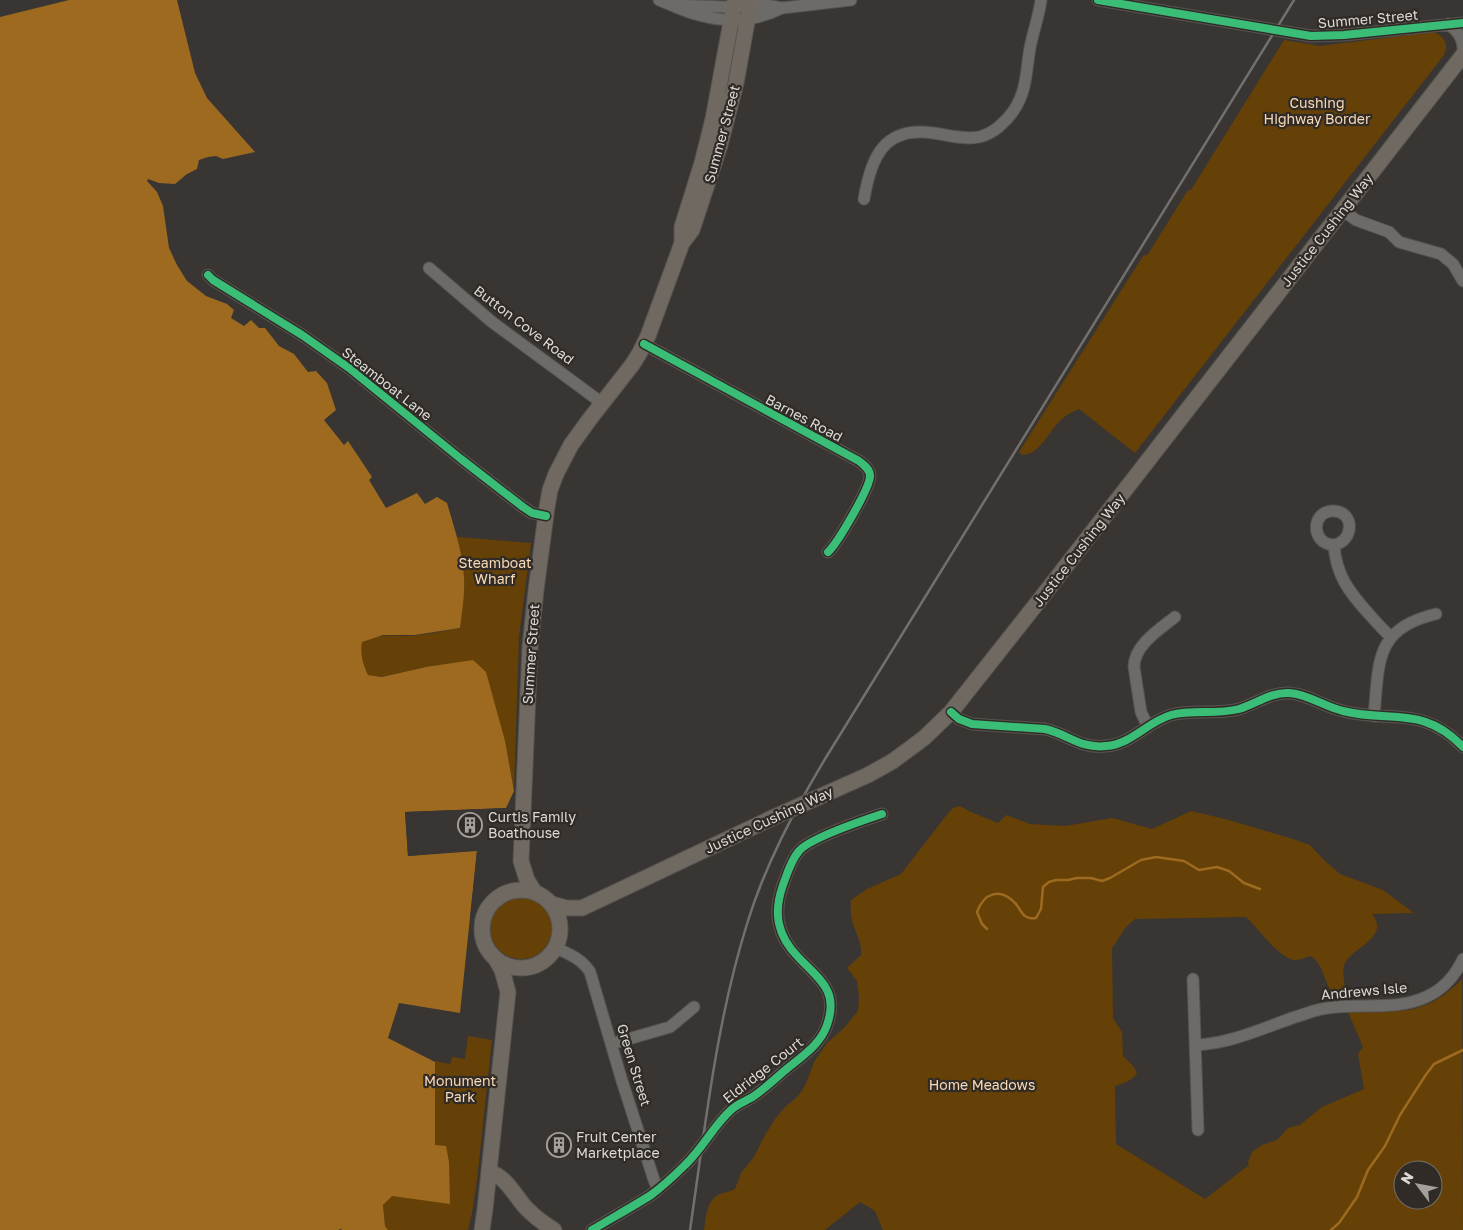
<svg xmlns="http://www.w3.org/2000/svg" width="1463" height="1230" font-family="'Golos Text',sans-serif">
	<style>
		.green { fill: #654107; fill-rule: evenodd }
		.water { fill: #9d6a20 }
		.pier { fill: #383533 }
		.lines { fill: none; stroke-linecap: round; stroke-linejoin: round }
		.stream { stroke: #9d6a20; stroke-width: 2.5 }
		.minor-casing { stroke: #555350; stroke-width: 13 }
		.major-casing { stroke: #555350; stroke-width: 17 }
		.minor { stroke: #6d6b68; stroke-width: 11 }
		.major { stroke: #6f6961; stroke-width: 15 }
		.rail { stroke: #72706e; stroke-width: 2.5 }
		.major-bridge-casing { stroke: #555350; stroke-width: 17; stroke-linecap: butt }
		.major-bridge { stroke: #6f6961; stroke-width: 15 }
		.cycleway-casing { stroke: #302b26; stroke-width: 11 }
		.cycleway { stroke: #3abd76; stroke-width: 8 }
		.labels { text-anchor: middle; stroke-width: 4.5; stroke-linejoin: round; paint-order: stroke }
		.street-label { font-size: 14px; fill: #dddad6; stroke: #302b26 }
		.park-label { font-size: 14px; fill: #f9dab6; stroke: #302b26 }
		.poi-label { font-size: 14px; fill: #dddad6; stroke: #302b26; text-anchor: start }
	</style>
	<rect width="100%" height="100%" fill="#383533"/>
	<!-- green -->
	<path class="green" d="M1433 32C1444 35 1449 44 1444 55L1135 453 1079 409C1072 412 1064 416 1059 422 1048 433 1039 455 1022 455L1019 452 1143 256 1148 254 1188 190H1191L1284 40 1320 46Z
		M457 537 531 543 519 637 514 791 508 759 426 667 382 677 368 675 361 659 362 642C380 633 389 636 408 636 425 635 443 631 460 628 464 595 464 570 457 537Z
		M960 806 971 812 998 823 1006 815 1030 824 1065 826 1112 818 1152 829 1191 811 1225 819 1293 839 1310 845 1324 860 1340 874 1383 890 1414 913 1372 914C1391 937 1353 947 1345 963 1341 971 1345 981 1345 990L1337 992H1332C1323 980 1324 964 1310 956 1305 958 1300 960 1294 960 1279 958 1258 928 1246 917L1135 919 1126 927 1112 948 1113 1018 1122 1032 1123 1056 1134 1067 1137 1073C1132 1081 1124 1083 1115 1086L1116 1144 1205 1199 1249 1165 1248 1162 1252 1152 1262 1145 1277 1140 1288 1128 1300 1125 1322 1107 1364 1089 1358 1054 1363 1047 1348 1012C1398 1010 1423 1019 1462 979L1463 1230H883L875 1211 860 1202 825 1230H704C706 1218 706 1200 720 1194 725 1192 730 1192 735 1189L741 1173 754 1157 765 1135 775 1119 786 1106 795 1099 802 1091 807 1081 814 1062 820 1053 827 1043 844 1028 858 1011 859 998 857 981 847 968 861 955C862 944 857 935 853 924 851 917 850 907 851 900L867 889 901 874 945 817 953 808ZM1403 1170H1433V1200H1403Z
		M490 928a31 31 0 1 1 62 0a31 31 0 1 1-62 0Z
		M468 1036 492 1040 477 1180 472 1213 468 1230H388L385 1226 383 1205 435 1146V1061L450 1064 452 1057 465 1059Z"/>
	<!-- water -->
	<path class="water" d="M69 0H177L195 73 207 98 255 152 223 159 216 156 208 157 199 160 197 169 187 174 175 184 159 183 148 179 147 181 157 192 163 206 169 248 177 265 187 281 206 296 227 304 234 310 231 318 244 326 251 320 259 328H265L279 346 294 354 308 372 316 371 327 383 336 410 324 420 344 445 348 441 372 477 369 480 386 508 417 493 425 504 437 497 447 503C454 527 463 553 464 578 465 595 462 612 460 628L415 635H383L362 642C360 655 363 664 368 675L382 677 426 667 473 660 486 672 505 741 514 791 506 808 405 812 408 856 477 850 460 1013 399 1003 388 1038 435 1062V1145L446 1146 449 1162 450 1204 392 1196 383 1205 385 1226 388 1230H342L341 1229 338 1230H0V17Z"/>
	<!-- pier -->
	<path class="pier" d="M509 808 506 811 407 814 410 853 477 848 479 849 472 919H470L477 851 408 856 405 812Z"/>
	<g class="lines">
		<!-- stream -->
		<path class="stream" d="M987 929 982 924 977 912C984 893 1000 887 1015 903 1019 907 1021 913 1025 916 1028 918 1032 919 1036 918L1041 909 1043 887 1049 882 1056 880H1068L1077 878H1091L1102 881 1110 878 1141 860 1156 857 1184 861 1199 870 1217 867 1229 871 1244 883 1260 889
			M1331 1230 1339 1223 1357 1197 1368 1170 1385 1146 1400 1115 1425 1076 1434 1064 1463 1050"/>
		<defs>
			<path id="minor" d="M659 0C672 5 685 12 699 15 727 23 756 21 782 8
				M1098 0 1311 36 1344 35 1463 23
				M673 5 725 7 766 5 782 8 851 0
				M1448 24C1457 30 1463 37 1463 48
				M864 199C871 157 884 126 933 133 948 135 964 140 979 137 993 134 1006 122 1014 110 1027 91 1026 70 1030 48 1033 32 1039 16 1041 0
				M1342 210 1356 220 1389 232 1399 242 1441 254 1453 264 1463 281
				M429 268 492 322 602 403
				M208 275 213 280 302 335 349 368 461 459 523 507 532 513 546 516
				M644 344 859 461C864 465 870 469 870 476 870 488 837 544 828 552
				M1334 545C1310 544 1311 510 1334 511 1355 512 1354 541 1334 545 1336 575 1349 592 1369 614 1376 622 1383 630 1391 637
				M951 712 959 719 972 724 1045 729C1068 734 1080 749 1106 746 1132 744 1147 722 1171 715 1193 709 1216 715 1239 709 1256 704 1271 692 1289 693 1308 694 1325 707 1343 711 1391 723 1423 705 1463 747
				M1374 716C1379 663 1374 628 1436 614
				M1148 727 1141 712 1134 667C1134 645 1160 629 1175 617
				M556 948C569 954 582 959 590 972L622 1081 654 1180 658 1189
				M1193 979 1198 1130
				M611 1044 670 1027 694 1007
				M1195 1045C1230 1044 1263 1028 1295 1017 1306 1014 1316 1009 1328 1008 1360 1003 1396 1011 1426 997 1444 989 1455 976 1463 959
				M592 1230C612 1218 632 1207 651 1195 663 1186 675 1175 685 1165 703 1148 714 1125 731 1110 738 1103 747 1101 754 1096 764 1089 774 1080 783 1072 799 1058 820 1046 827 1025 839 991 820 980 799 958 777 936 773 913 783 885 787 874 791 860 799 851 810 838 864 820 882 814"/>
			<path id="major" d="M682 243 692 230 720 145 736 83 751 0
				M821 796 868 775 893 761 924 738 951 712 1038 602 1463 55
				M482 929a39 39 0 1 1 78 0a39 39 0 1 1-78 0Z
				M534 891 527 880 521 861 530 647 536 590 547 507 550 490 556 474 571 445 589 420 632 365 639 354 648 336 682 243V227L702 163 713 119 735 0
				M552 904 566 908H582L772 818
				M489 1172C506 1176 515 1196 526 1208 534 1216 544 1224 554 1230
				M482 1230 485 1209 508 992 502 970 495 958"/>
		</defs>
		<!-- minor casing -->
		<use href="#minor" class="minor-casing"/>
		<!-- major casing -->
		<use href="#major" class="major-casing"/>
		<!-- minor -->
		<use href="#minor" class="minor"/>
		<!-- major -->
		<use href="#major" class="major"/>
		<!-- rail -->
		<path class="rail" d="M690 1230C705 1128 716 1023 747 924 765 865 794 811 825 759L1294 0"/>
		<defs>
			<path id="major-bridge" d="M772 818 821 796"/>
		</defs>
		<!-- major-bridge casing -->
		<use href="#major-bridge" class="major-bridge-casing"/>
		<!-- major-bridge -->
		<use href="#major-bridge" class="major-bridge"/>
		<defs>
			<path id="cycleway" d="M1098 0 1311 36 1344 35 1463 23
				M208 275 213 280 302 335 349 368 461 459 523 507 532 513 546 516
				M644 344 859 461C864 465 870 469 870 476 870 488 837 544 828 552
				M951 712 959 719 972 724 1045 729C1068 734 1080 749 1106 746 1132 744 1147 722 1171 715 1193 709 1216 715 1239 709 1256 704 1271 692 1289 693 1308 694 1325 707 1343 711 1391 723 1423 705 1463 747
				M592 1230C612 1218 632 1207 651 1195 663 1186 675 1175 685 1165 703 1148 714 1125 731 1110 738 1103 747 1101 754 1096 764 1089 774 1080 783 1072 799 1058 820 1046 827 1025 839 991 820 980 799 958 777 936 773 913 783 885 787 874 791 860 799 851 810 838 864 820 882 814"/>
		</defs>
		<!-- cycleway casing -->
		<use href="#cycleway" class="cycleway-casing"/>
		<!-- cycleway -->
		<use href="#cycleway" class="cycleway"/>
	</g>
	<!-- icons -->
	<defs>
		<symbol id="building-ring" viewBox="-11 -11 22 22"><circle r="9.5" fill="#302b26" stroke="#a3a09d" stroke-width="1.5"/><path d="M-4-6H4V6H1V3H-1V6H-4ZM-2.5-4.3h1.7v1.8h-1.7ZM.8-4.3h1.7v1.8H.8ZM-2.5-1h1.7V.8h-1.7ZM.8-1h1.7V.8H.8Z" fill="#a3a09d"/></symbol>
	</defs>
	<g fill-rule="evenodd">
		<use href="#building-ring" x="456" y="811" width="28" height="28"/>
		<use href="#building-ring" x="545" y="1131" width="28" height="28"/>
	</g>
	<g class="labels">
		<!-- street labels -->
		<g class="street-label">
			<text transform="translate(1368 19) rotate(-5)" y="5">Summer Street</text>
			<text transform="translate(722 134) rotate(-75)" y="5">Summer Street</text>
			<text transform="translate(1327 230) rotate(-52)" y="5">Justice Cushing Way</text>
			<text transform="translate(524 325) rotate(37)" y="5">Button Cove Road</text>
			<text transform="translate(387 384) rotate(38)" y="5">Steamboat Lane</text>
			<text transform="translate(804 418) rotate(28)" y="5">Barnes Road</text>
			<text transform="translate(1079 550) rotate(-52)" y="5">Justice Cushing Way</text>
			<text transform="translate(531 654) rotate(-86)" y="5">Summer Street</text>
			<text transform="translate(769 820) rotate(-25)" y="5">Justice Cushing Way</text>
			<text transform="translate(1364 991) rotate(-5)" y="5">Andrews Isle</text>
			<text transform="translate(634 1065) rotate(73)" y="5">Green Street</text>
			<text transform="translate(763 1070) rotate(-38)" y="5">Eldridge Court</text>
		</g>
		<!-- park labels -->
		<g class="park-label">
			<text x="1317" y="108">Cushing<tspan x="1317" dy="16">Highway Border</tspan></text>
			<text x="495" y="568">Steamboat<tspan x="495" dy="16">Wharf</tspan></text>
			<text x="460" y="1086">Monument<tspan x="460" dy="16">Park</tspan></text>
			<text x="982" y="1090">Home Meadows</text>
		</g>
		<!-- poi labels -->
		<g class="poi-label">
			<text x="488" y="822">Curtis Family<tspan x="488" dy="16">Boathouse</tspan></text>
			<text x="576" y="1142">Fruit Center<tspan x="576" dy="16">Marketplace</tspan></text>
		</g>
	</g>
	<!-- north arrow -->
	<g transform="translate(1418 1185) rotate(302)"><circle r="24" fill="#302b26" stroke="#75716c"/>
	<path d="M0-4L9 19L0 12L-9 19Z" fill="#a3a09d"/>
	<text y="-8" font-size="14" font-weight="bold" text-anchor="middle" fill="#dddad6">N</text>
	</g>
</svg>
